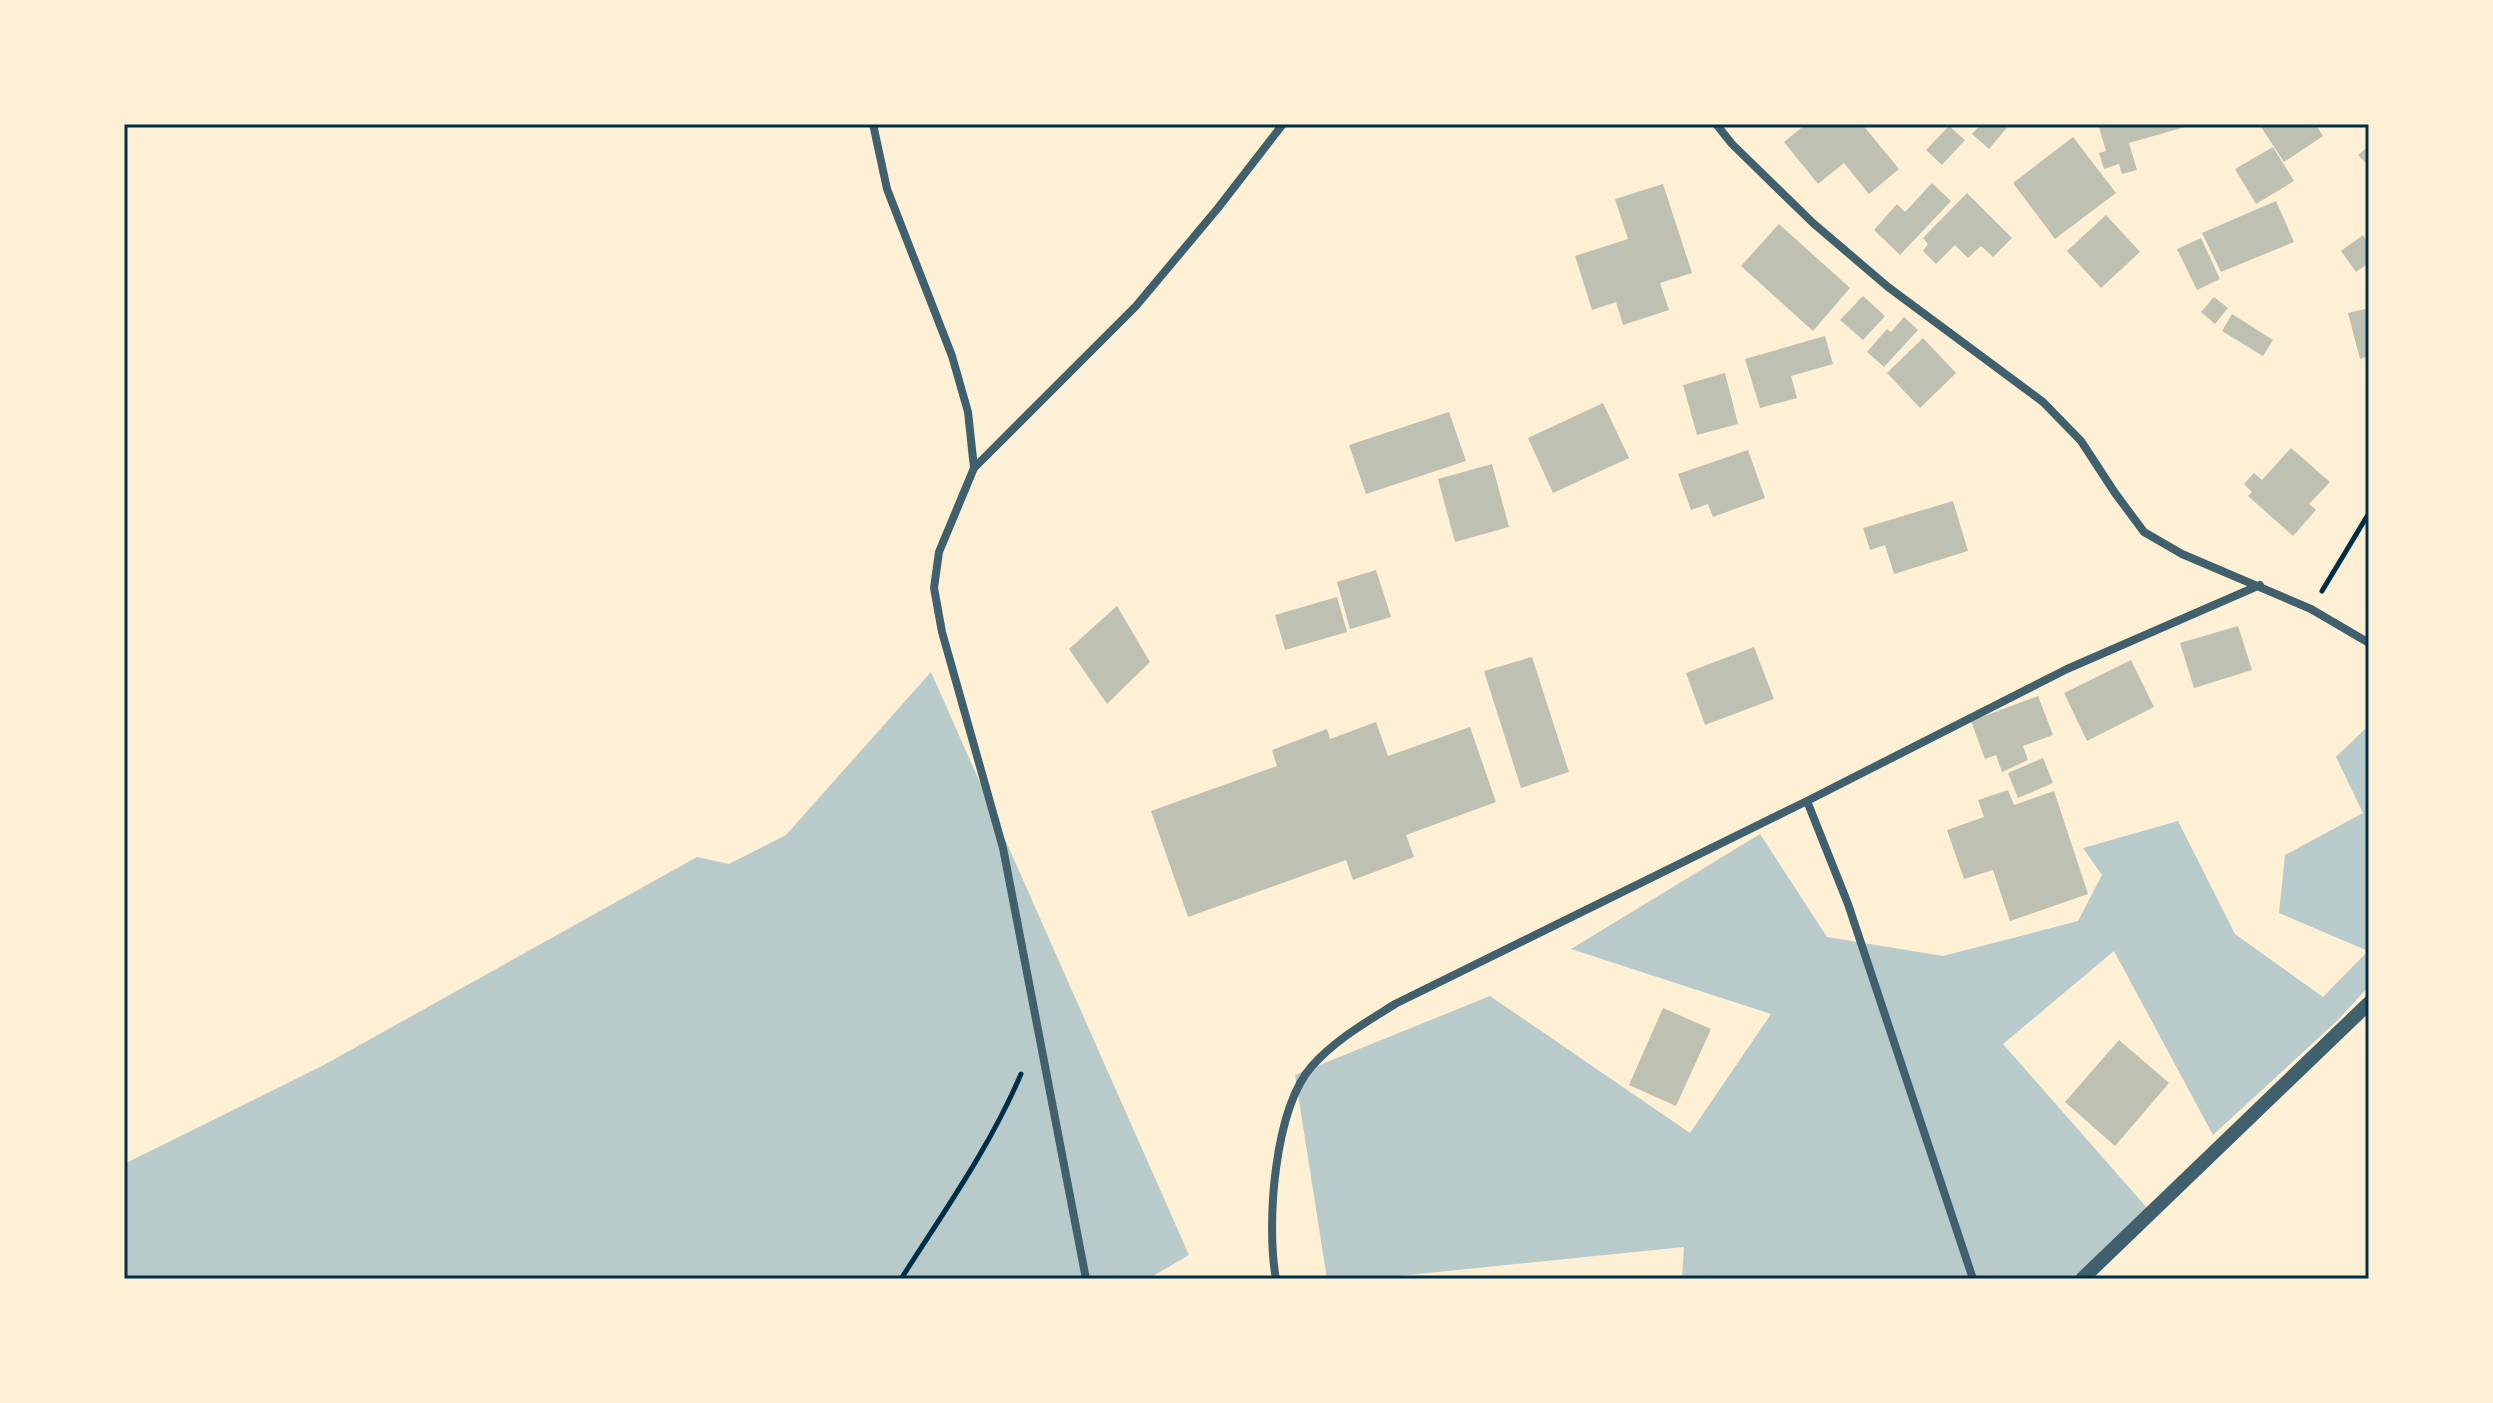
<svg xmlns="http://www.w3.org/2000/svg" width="2493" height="1403" font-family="Poppins,sans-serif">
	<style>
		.green { fill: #b9caca }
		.building { fill: #bec0b2 }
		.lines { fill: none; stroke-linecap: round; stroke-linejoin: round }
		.path { stroke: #003049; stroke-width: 5 }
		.minor { stroke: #3f606c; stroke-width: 8 }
		.tertiary { stroke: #3f606c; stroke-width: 14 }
		.neatline { fill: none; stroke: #003049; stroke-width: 3 }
	</style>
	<rect width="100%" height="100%" fill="#fdf0d5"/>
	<!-- green -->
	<path class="green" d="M931 672 1189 1255 1148 1279H124V1164L322 1066 697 857 729 864 786 835Z
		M2369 725V986L2338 1020 2213 1135 2114 951 2003 1044 2148 1209 2072 1279H1682L1684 1247 1369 1279H1327L1295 1075 1490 996 1690 1133 1771 1014 1571 949 1760 834 1827 937 1943 956 2078 921 2102 875 2083 848 2178 821 2235 934 2323 997 2368 951 2279 913 2285 855 2363 813 2336 757Z"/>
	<!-- building -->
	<path class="building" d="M1806 124H1862L1899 169 1869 194 1844 163 1818 184 1784 142Z
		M1981 124H2010L1989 149 1972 134Z
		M2098 124H2192V125L2129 143 2137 170 2122 174 2119 164 2104 169 2099 153 2106 151Z
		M2259 124H2315L2323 136 2284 162Z
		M1949 126 1965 140 1942 165 1926 150Z
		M2073 137 2116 193 2055 239 2013 183Z
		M2369 146V166L2358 155Z
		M2273 147 2294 181 2256 204 2235 169Z
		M1932 183 1951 201 1900 255 1874 230 1897 204 1905 212Z
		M1663 184 1692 273 1660 283 1669 310 1623 325 1616 302 1592 310 1575 256 1628 239 1615 199Z
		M1967 193 2012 238 1993 257 1981 246 1968 258 1955 245 1936 264 1923 251 1928 244 1923 238Z
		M2276 201 2294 242 2221 272 2202 233Z
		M2106 215 2140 252 2101 288 2067 251Z
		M1779 224 1850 288 1813 331 1741 266Z
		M2363 235 2369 244V263L2356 272 2341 251Z
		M2201 238 2220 279 2197 290 2177 249Z
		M1863 296 1885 316 1863 340 1840 320Z
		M2214 297 2228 308 2215 324 2201 312Z
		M2369 308V366H2368L2366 357 2360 359 2348 313Z
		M2232 314 2273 340 2263 356 2222 331Z
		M1904 317 1918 330 1884 367 1867 352 1887 329 1891 332Z
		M1825 336 1833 364 1791 376 1797 398 1760 408 1745 359Z
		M1923 338 1956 373 1920 408 1887 373Z
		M1725 373 1738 424 1697 435 1683 385Z
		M1603 403 1629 458 1553 493 1528 438Z
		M1449 412 1466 461 1366 494 1349 445Z
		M2291 448 2330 482 2309 504 2316 510 2293 536 2248 496 2252 492 2244 484 2254 473 2262 480Z
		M1748 450 1765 498 1713 517 1708 504 1691 510 1678 474Z
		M1492 464 1509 527 1455 542 1438 479Z
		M1953 501 1968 551 1894 574 1885 545 1870 550 1863 528Z
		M1376 570 1391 617 1350 629 1337 582Z
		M1337 597 1347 632 1285 650 1275 615Z
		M1117 606 1150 662 1107 704 1069 649Z
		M2238 626 2252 670 2194 688 2180 643Z
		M1754 647 1774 699 1705 725 1686 673Z
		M1532 657 1569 772 1521 788 1484 671Z
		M2131 660 2154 707 2087 741 2064 693Z
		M2038 696 2053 735 2023 746 2028 760 2002 772 1996 755 1985 759 1971 721Z
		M1376 722 1388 756 1470 727 1496 802 1406 835 1414 857 1353 880 1346 860 1188 917 1151 811 1277 766 1272 750 1327 729 1330 739Z
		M2043 758 2053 783 2018 798 2008 773Z
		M2008 790 2014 805 2054 791 2088 894 2010 921 1993 870 1964 879 1947 830 1984 817 1978 800Z
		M1663 1008 1711 1029 1676 1106 1629 1085Z
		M2119 1040 2169 1083 2115 1146 2065 1102Z"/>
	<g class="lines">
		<!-- path -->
		<path class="path" d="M2322 591 2369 513
			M901 1279C943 1213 990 1147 1021 1074"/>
		<!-- minor -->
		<path class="minor" d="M873 124 887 189 952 356 968 412 974 468 939 552 934 588 942 632 1003 848 1086 1279
			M1716 124 1732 144 1813 223 1888 287 2043 402 2081 441 2115 493 2144 532 2182 554 2311 609 2369 643
			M974 468 1136 306 1218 208 1283 124
			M1807 801 1848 904 1973 1279
			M1276 1279C1266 1225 1274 1109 1312 1066 1335 1040 1365 1023 1395 1004L1807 801 2067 669 2260 585"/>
		<!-- tertiary -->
		<path class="tertiary" d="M2082 1279 2369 1003"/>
	</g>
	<!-- border -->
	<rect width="2493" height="1403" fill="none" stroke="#fdf0d5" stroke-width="252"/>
	<rect x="126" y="126" width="2241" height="1151" class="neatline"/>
</svg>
